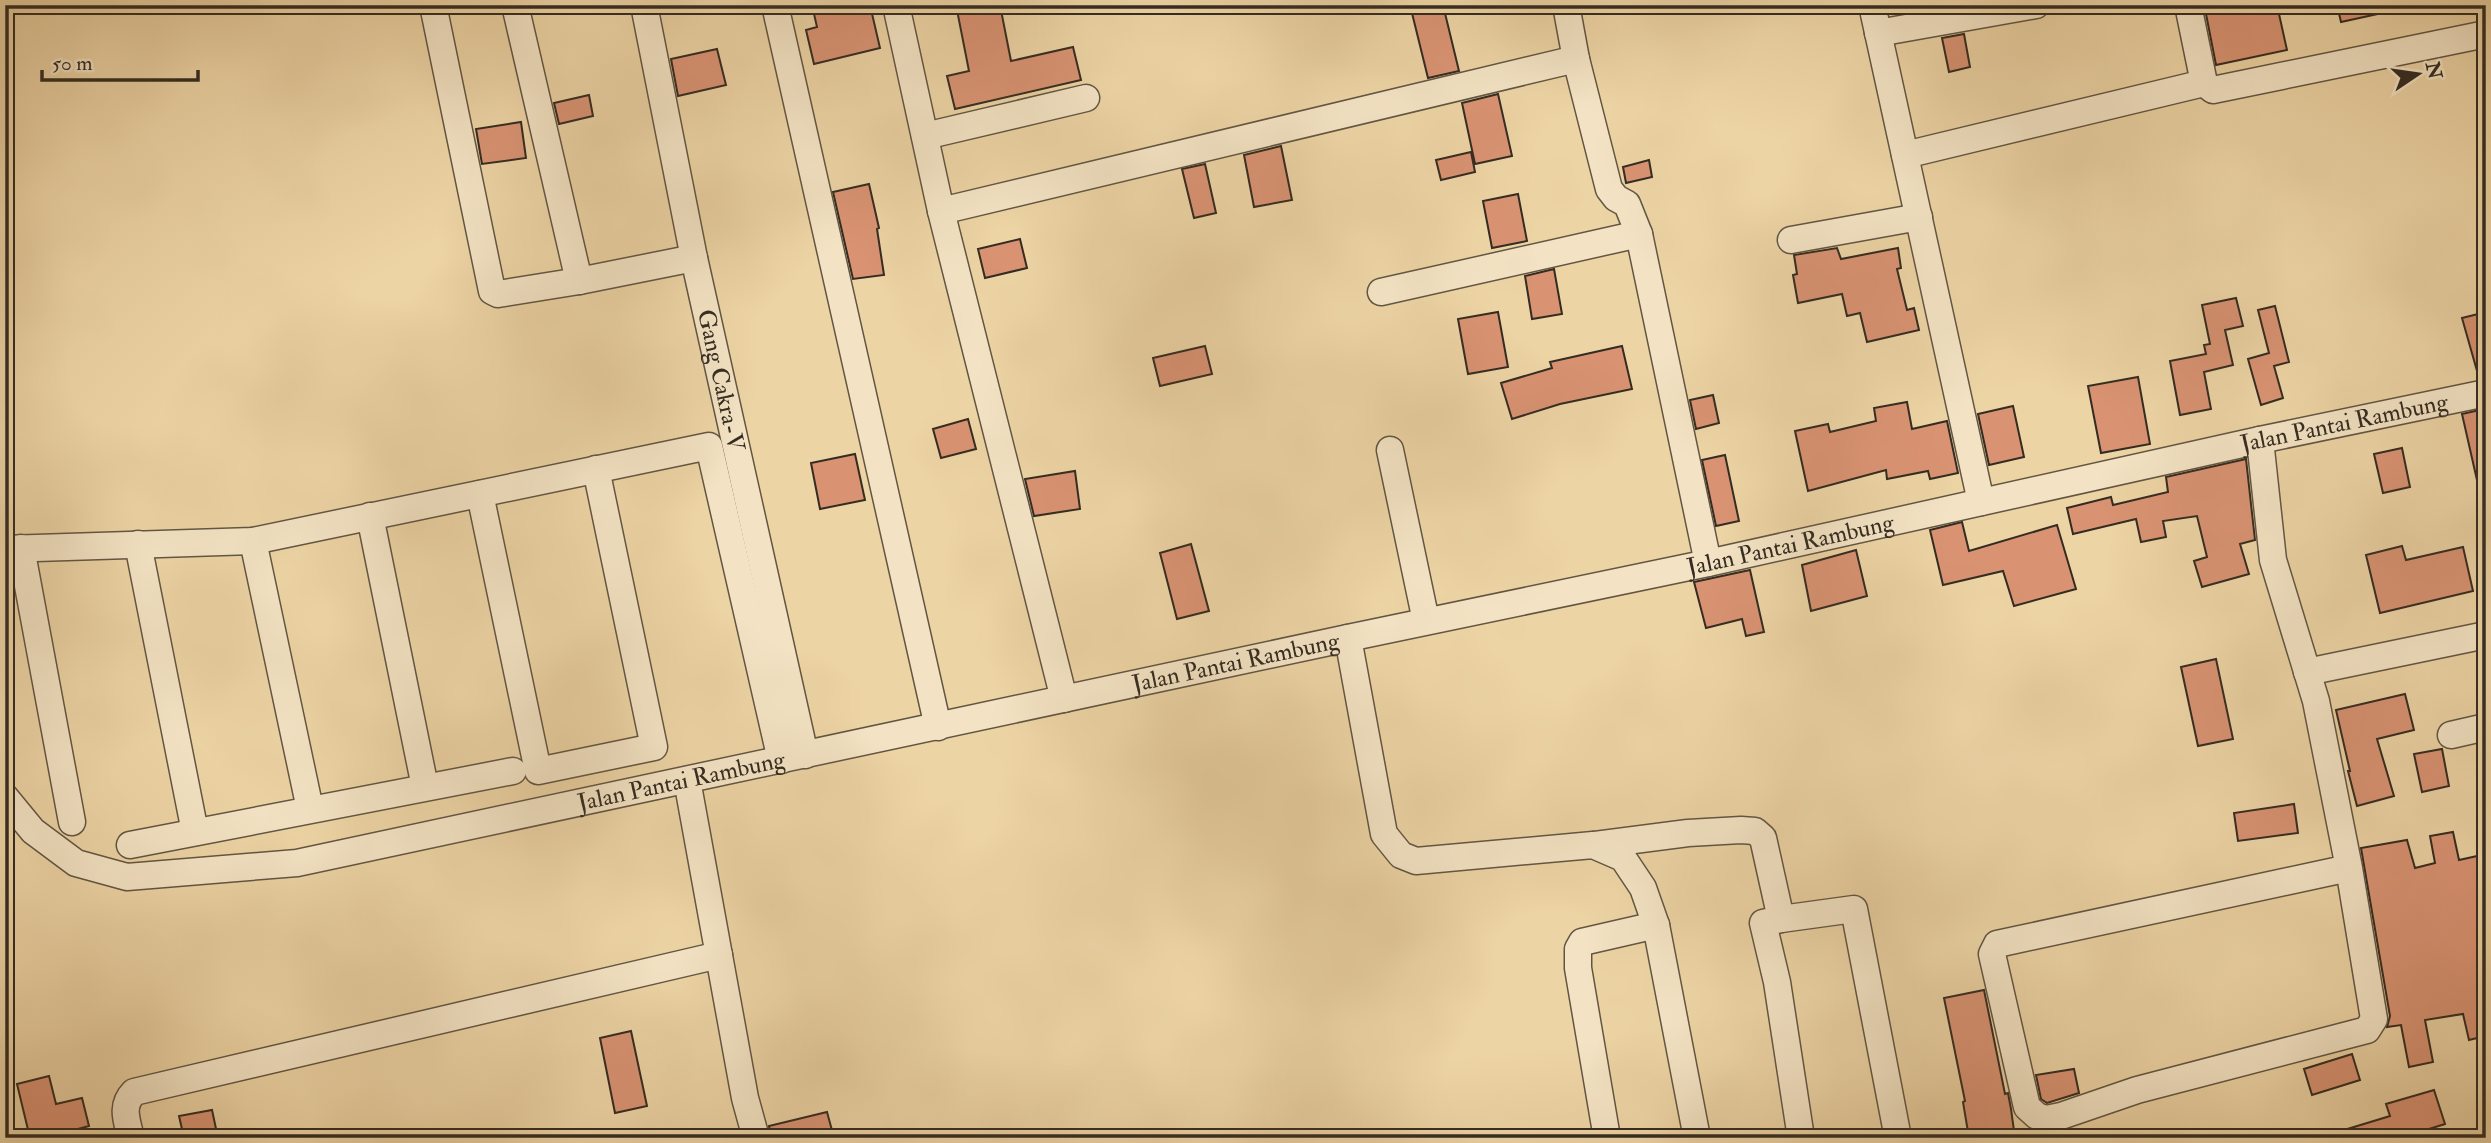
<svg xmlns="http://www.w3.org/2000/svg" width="2491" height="1143" font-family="'IM FELL Double Pica',serif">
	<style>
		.building { fill: #d99373; stroke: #342c22; stroke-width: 2 }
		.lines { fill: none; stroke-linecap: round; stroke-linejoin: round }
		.minor-casing { stroke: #625643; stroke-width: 29 }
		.minor { stroke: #f3e3c4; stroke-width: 26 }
		.labels { text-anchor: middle; stroke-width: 6; stroke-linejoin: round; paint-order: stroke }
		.street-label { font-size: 24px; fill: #342c22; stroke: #f3e3c4 }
	</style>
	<rect width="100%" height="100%" fill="#edd4a5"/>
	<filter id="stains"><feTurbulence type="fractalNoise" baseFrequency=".00286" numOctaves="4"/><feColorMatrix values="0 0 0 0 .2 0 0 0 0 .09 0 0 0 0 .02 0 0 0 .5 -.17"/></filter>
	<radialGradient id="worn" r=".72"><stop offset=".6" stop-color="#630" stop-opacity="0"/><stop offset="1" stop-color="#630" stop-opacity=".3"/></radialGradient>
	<!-- building -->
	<path class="building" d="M812 5H870L880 48 814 64 806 30 817 27Z
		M956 5H1000L1011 61 1073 47 1081 80 955 109 947 76 969 71Z
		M1410 5H1443L1459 71 1428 78Z
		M2247 5H2277L2287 50 2216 65 2206 14Z
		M2337 5H2386L2387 12 2341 22Z
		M1964 34 1970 67 1949 72 1942 38Z
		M717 49 726 85 678 96 671 59Z
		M1498 94 1512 156 1475 164 1462 103Z
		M589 95 593 116 559 124 554 103Z
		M521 122 526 158 482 164 476 129Z
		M1281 146 1292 200 1254 207 1244 155Z
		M1471 152 1475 172 1441 180 1436 160Z
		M1649 160 1652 177 1626 183 1623 167Z
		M1205 164 1216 213 1194 218 1182 169Z
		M869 184 879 228 877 229 884 275 853 279 833 192Z
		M1518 194 1527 241 1492 248 1483 201Z
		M1020 239 1027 268 985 278 978 249Z
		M1837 248 1841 259 1898 248 1901 268 1897 269 1907 310 1914 308 1919 330 1867 342 1860 313 1847 316 1842 294 1798 303 1793 275 1797 274 1794 255Z
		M1554 269 1562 314 1532 319 1525 276Z
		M2236 298 2243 326 2225 330 2233 365 2204 372 2211 409 2180 415 2170 361 2206 354 2204 345 2210 344 2202 305Z
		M2275 306 2289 362 2274 366 2283 398 2261 405 2248 359 2269 353 2258 310Z
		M1498 312 1508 367 1468 374 1458 319Z
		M2486 312V378H2479L2462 318Z
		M1205 346 1212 374 1160 386 1153 358Z
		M1622 346 1632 389 1560 404 1512 419 1501 383 1552 368 1550 362Z
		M2138 377 2150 444 2101 453 2088 386Z
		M1713 395 1719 423 1696 429 1690 400Z
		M1907 402 1912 429 1947 421 1958 473 1930 479 1928 471 1887 479 1886 470 1808 491 1795 431 1828 424 1830 432 1876 421 1874 408Z
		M2013 406 2024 457 1989 465 1978 414Z
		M2484 409 2486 489H2479L2462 414Z
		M968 419 976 449 941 458 933 429Z
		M2402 448 2410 487 2383 493 2374 454Z
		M855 454 865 500 820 509 811 463Z
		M1725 455 1739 521 1716 526 1702 460Z
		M2246 459 2255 540 2240 544 2249 574 2202 587 2194 561 2207 557 2197 516 2163 521 2166 537 2141 542 2136 519 2073 534 2067 508 2111 497 2113 505 2168 492 2166 477Z
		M1075 471 1080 509 1034 516 1025 479Z
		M1962 522 1969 551 2057 525 2076 589 2014 606 2003 571 1943 585 1930 530Z
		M1191 544 1209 611 1177 619 1160 553Z
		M2402 546 2406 560 2463 547 2473 591 2380 613 2366 555Z
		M1856 550 1867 596 1811 611 1802 565Z
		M1750 570 1764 632 1746 636 1742 619 1706 628 1694 582Z
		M2216 659 2233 739 2198 746 2181 667Z
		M2405 694 2414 730 2377 739 2394 796 2357 806 2348 771H2350L2336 710Z
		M2442 749 2449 786 2422 792 2414 754Z
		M2294 804 2298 833 2238 841 2234 813Z
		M2453 832 2459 860 2486 854V1011L2480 1013 2485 1036 2469 1040 2463 1014 2425 1020 2433 1062 2409 1067 2401 1025 2387 1027 2390 1016 2361 848 2407 840 2415 868 2435 863 2430 836Z
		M1984 990 2005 1094 2008 1093 2011 1109 2015 1138H1969L1963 1102 1965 1101 1944 998Z
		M631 1031 647 1106 615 1113 600 1038Z
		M2352 1054 2360 1080 2312 1095 2304 1069Z
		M2074 1069 2079 1093 2047 1103 2041 1099 2036 1075Z
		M49 1076 56 1104 82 1098 89 1126 63 1133 64 1138H30L17 1084Z
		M2434 1090 2445 1124 2400 1138H2332L2331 1134 2390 1116 2386 1104Z
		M212 1110 218 1138H184L179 1116Z
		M827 1112 833 1134 819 1138H771L769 1126Z"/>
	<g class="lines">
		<defs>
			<g id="minor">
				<path d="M433 5 492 291 498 294 579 281 694 258"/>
				<path d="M515 5 579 281"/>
				<path id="s1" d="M644 5 694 258 805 755"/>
				<path d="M775 5 938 727"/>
				<path d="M896 5 941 211 1064 699"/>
				<path d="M1566 5 1576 59 1609 189 1616 198 1627 204 1639 234 1708 563"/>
				<path d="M1872 5 1981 502"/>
				<path d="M2188 5 2204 83 2213 90 2486 34"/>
				<path d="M1878 33 2036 5"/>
				<path d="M925 136 1086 98"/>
				<path d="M1905 155 2204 83"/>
				<path d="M941 211 1576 59"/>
				<path d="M1791 240 1919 217"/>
				<path d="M1381 292 1639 234"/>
				<path d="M2260 440 2273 560 2316 701 2349 868 2374 1019 2367 1030 2137 1090 2061 1116 2046 1119 2037 1116 2027 1107 1992 954 1997 944 2349 868"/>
				<path d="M1390 450 1426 621"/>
				<path d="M480 494 538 771 654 747 596 469"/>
				<path d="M370 516 425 787"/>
				<path d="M253 541 310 809"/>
				<path d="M138 544 195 832"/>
				<path d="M21 548 72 822"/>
				<path d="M5 549 253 541 709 446 781 760"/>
				<path d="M1348 638 1384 834 1401 855 1416 861 1593 845 1623 858 1643 888 1656 925 1697 1138"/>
				<path d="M2307 672 2486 635"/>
				<path d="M2451 735 2486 727"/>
				<path d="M687 780 745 1098 756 1138"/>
				<path id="s2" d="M5 797 33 831 76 863 127 877 297 863 1348 638 1708 563 2260 440 2486 393"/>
				<path d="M130 845 513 771"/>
				<path d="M1595 845 1688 833 1741 830 1755 831 1763 838 1781 919 1763 923 1777 982 1801 1138"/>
				<path d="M1781 919 1854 909 1898 1138"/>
				<path d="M131 1138C127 1121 120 1106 134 1092L719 955"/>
				<path d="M1607 1138 1578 968V949L1582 942 1656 925"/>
			</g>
		</defs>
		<!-- minor casing -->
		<use href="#minor" class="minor-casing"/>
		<!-- minor -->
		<use href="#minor" class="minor"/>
	</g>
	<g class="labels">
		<!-- street labels -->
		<g class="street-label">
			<text dy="8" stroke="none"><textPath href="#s1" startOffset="383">Gang Cakra-V</textPath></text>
			<text dy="8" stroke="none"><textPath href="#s2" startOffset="2415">Jalan Pantai Rambung</textPath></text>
			<text dy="8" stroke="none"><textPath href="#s2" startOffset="1848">Jalan Pantai Rambung</textPath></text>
			<text dy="8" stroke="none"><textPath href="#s2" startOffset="1281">Jalan Pantai Rambung</textPath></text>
			<text dy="8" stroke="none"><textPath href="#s2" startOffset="714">Jalan Pantai Rambung</textPath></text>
		</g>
	</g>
	<!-- margin -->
	<rect width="2491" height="1143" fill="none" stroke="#edd4a5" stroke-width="28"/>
	<rect x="7" y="7" width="2477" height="1129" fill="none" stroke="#342c22" stroke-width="3.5"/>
	<rect x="14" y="14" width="2463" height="1115" fill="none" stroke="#342c22" stroke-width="2"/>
	<!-- north arrow -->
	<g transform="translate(2418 74) rotate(77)" stroke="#f3e3c4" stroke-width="5" paint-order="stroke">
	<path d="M0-5L12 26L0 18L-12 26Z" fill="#342c22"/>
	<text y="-10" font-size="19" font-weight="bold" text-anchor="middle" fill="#342c22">N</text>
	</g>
	<!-- scale -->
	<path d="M42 70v10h156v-10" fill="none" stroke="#342c22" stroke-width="3.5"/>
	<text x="52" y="70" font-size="21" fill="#342c22" stroke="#f3e3c4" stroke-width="5" paint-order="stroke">50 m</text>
	<rect width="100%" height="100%" filter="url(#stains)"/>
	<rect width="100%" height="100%" fill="url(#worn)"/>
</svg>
